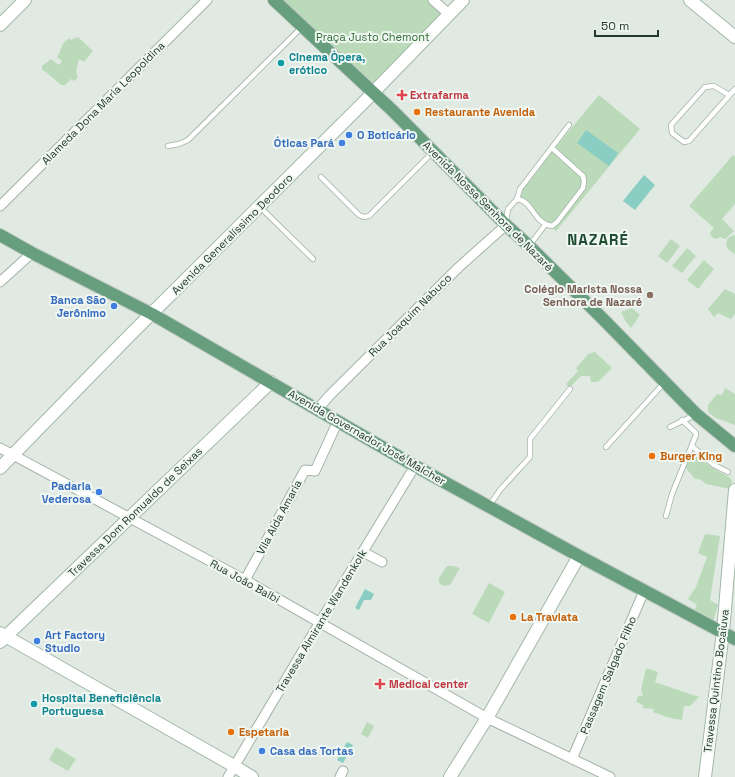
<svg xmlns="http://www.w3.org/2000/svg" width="735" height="777" font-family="'Space Grotesk',sans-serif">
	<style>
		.green { fill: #bbdaba }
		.water { fill: #8acdc2 }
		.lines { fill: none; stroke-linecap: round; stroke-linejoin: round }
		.lane-casing { stroke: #a3b2a8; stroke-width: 6 }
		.street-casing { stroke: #a3b2a8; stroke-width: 11 }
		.secondary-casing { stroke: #a2b8aa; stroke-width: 14 }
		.primary-casing { stroke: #c1c8c4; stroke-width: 14 }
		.lane { stroke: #fff; stroke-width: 4.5 }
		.street { stroke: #fff; stroke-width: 9 }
		.secondary { stroke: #fff; stroke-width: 12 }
		.primary { stroke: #679e7e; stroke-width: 12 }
		.culture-dot { fill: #0f9aa8; stroke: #f0f7f2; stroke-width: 1.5 }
		.health-dot { fill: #e0444e; stroke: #f0f7f2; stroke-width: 1.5 }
		.food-dot { fill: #e8710a; stroke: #f0f7f2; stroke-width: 1.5 }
		.shop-dot { fill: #3f7fe0; stroke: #f0f7f2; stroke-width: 1.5 }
		.education-dot { fill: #8d6e63; stroke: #f0f7f2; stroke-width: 1.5 }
		.labels { text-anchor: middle; stroke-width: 4; stroke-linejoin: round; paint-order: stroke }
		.park-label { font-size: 11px; fill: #2e6e33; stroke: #f0f7f2 }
		.culture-label { font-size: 11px; font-weight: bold; fill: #0d838f; stroke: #f0f7f2; text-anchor: start }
		.health-label { font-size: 11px; font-weight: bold; fill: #be3a42; stroke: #f0f7f2; text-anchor: start }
		.street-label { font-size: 11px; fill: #223a2c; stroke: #f0f7f2 }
		.food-label { font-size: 11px; font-weight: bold; fill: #c56008; stroke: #f0f7f2; text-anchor: start }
		.shop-label { font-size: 11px; font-weight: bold; fill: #366cbe; stroke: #f0f7f2; text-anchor: start }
		.education-label { font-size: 11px; font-weight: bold; fill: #785e54; stroke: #f0f7f2; text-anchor: end }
		.district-label { font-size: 15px; font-weight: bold; letter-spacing: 1px; fill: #1f4a32; stroke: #f0f7f2 }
	</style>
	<rect width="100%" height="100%" fill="#e0eae2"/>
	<!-- green -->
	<path class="green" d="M281 0H427L442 14 374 87Z
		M78 37 93 51 84 62 79 59 76 72 78 78 74 81 71 79 65 85H61L46 72 42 70V66L51 59 59 65 62 61 57 57C63 48 59 46 69 38L71 40Z
		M599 95 640 129 556 231 516 195Z
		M733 155 735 157V204L722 219 734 231 725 239 720 237 717 239 713 238 710 234 711 231 714 228 689 206Z
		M733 235 735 236V254L730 251 726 246 727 239Z
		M671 239 680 246 667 263 658 256Z
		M687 248 696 256 682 273 672 266Z
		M704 260 714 269 698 289 687 280Z
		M725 289 735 294V314L731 319 718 313 714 317 708 309Z
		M632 308 640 315 631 328 626 322 621 312Z
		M595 352 612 368 598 382H591L590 376H581L569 388 566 384 578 371 576 368 588 354Z
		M725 388 735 394V425L716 418 708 412V405L717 394 722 395Z
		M692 453 716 470 729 477 732 481 730 489 706 484 701 480 694 478 685 467Z
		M705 534 720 536 710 600 718 605 712 625 693 613 697 605 688 599 696 587 707 557 698 553Z
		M447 566H453L460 568 450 585 443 586 439 583V578Z
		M489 583 505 592 489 623 472 614Z
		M646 669H650L658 672 655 682 699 697 690 706H684L682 720 670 718 653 712 654 709 643 708V705L636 702 638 696H643L641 690Z
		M367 722 374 726 368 738 361 734Z
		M56 747 76 759 68 771 49 760Z"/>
	<!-- water -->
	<path class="water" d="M586 130 618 153 609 166 577 143Z
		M644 175 655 185 635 210 623 201Z
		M365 589 374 594 371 600H364L359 610 355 608Z
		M347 742 353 745 343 763 337 760Z"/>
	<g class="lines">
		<defs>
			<path id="lane" d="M729 95 714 86 705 87 671 125 672 133 684 142 689 141 735 89
				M168 146 179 144 188 140 302 27
				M321 177 359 215 364 217 369 216 433 152
				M517 199 520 189 569 125
				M260 207 313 259
				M506 222 508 209 517 199C533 201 533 223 552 226L557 222 583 188 584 181 583 176 552 148
				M529 246 545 225
				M670 427 695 415
				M606 447 664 383
				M693 447 714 465 728 472
				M489 506 500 490 530 457V439L570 389
				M666 516 672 494 696 435V433L682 420"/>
			<path id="street" d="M433 0 449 14
				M0 206 207 0
				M0 282 32 253
				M318 409 329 396 459 267 506 225
				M0 448 245 580 487 718 610 777
				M363 552 382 562
				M245 580 305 470 315 471 338 421
				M572 759 644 591
				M228 777 320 622 415 466
				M340 777 343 771"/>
			<path id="secondary" d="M690 0 735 37
				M0 25 25 0
				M0 468 130 335 362 104 463 0
				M0 633 234 766 252 777
				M0 642 271 382
				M450 777 487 718 579 556
				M705 777 723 632 735 490"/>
			<path id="primary" d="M274 0 393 111 506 225 529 246 603 319 696 414 735 446
				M0 235 32 253 152 314 415 466 579 556 735 639"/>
		</defs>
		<!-- lane casing -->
		<use href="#lane" class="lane-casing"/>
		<!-- street casing -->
		<use href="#street" class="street-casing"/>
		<!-- secondary casing -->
		<use href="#secondary" class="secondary-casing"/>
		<!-- primary casing -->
		<use href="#primary" class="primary-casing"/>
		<!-- lane -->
		<use href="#lane" class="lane"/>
		<!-- street -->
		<use href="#street" class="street"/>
		<!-- secondary -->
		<use href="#secondary" class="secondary"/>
		<!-- primary -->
		<use href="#primary" class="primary"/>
	</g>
	<!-- markers -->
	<g class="culture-dot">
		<circle cx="281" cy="63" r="4"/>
		<circle cx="34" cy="704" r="4"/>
	</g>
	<g class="health-dot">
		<path d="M400 89h4v4h4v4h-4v4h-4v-4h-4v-4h4z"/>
		<path d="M378 678h4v4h4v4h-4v4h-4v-4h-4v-4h4z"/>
	</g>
	<g class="food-dot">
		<circle cx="417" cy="112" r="4"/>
		<circle cx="652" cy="456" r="4"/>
		<circle cx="513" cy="617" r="4"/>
		<circle cx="231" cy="732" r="4"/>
	</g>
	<g class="shop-dot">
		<circle cx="349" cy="135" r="4"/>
		<circle cx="342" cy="143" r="4"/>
		<circle cx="114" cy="306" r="4"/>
		<circle cx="99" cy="492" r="4"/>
		<circle cx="37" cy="641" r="4"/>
		<circle cx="262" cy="751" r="4"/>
	</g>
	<circle class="education-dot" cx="650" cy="295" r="4"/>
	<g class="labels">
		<!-- park labels -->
		<g class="park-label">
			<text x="373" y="41">Praça Justo Chemont</text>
		</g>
		<!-- culture labels -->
		<g class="culture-label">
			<text x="289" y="61">Cinema Òpera,<tspan x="289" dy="13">erótico</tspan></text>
			<text x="42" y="702">Hospital Beneficiência<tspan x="42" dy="13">Portuguesa</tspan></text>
		</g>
		<!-- health labels -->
		<g class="health-label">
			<text x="410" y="99">Extrafarma</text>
			<text x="389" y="688">Medical center</text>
		</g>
		<!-- street labels -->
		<g class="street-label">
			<text transform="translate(103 103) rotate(-45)" y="4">Alameda Dona Maria Leopoldina</text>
			<text transform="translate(488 206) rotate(45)" y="4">Avenida Nossa Senhora de Nazaré</text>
			<text transform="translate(232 234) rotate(-45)" y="4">Avenida Generalíssimo Deodoro</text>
			<text transform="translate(410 315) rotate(-45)" y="4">Rua Joaquim Nabuco</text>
			<text transform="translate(367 437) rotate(30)" y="4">Avenida Governador José Malcher</text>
			<text transform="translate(135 512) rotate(-44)" y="4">Travessa Dom Romualdo de Seixas</text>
			<text transform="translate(279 517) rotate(-62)" y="4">Vila Alda Amaria</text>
			<text transform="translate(245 581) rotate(29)" y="4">Rua João Balbi</text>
			<text transform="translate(321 621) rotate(-59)" y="4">Travessa Almirante Wandenkolk</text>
			<text transform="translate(608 675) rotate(-67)" y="4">Passagem Salgado Filho</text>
			<text transform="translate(716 681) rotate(-83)" y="4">Travessa Quintino Bocaiuva</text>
		</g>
		<!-- food labels -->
		<g class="food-label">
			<text x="425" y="116">Restaurante Avenida</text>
			<text x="660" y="460">Burger King</text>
			<text x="521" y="621">La Traviata</text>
			<text x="239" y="736">Espetaria</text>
		</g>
		<!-- shop labels -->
		<g class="shop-label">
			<text x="357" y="139">O Boticário</text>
			<text x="334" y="147" text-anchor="end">Óticas Pará</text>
			<text x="106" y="304" text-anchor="end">Banca São<tspan x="106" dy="13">Jerônimo</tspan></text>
			<text x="91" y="490" text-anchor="end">Padaria<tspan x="91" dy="13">Vederosa</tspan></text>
			<text x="45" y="639">Art Factory<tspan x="45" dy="13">Studio</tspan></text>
			<text x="270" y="755">Casa das Tortas</text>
		</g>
		<!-- education labels -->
		<g class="education-label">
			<text x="642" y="293">Colégio Marista Nossa<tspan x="642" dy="13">Senhora de Nazaré</tspan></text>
		</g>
		<!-- district labels -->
		<g class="district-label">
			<text x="598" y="245">NAZARÉ</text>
		</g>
	</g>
	<!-- scale -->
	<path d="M595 30v6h63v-6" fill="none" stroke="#223a2c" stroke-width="2"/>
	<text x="601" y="30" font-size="12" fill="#223a2c" stroke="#f0f7f2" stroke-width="3" paint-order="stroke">50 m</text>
</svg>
